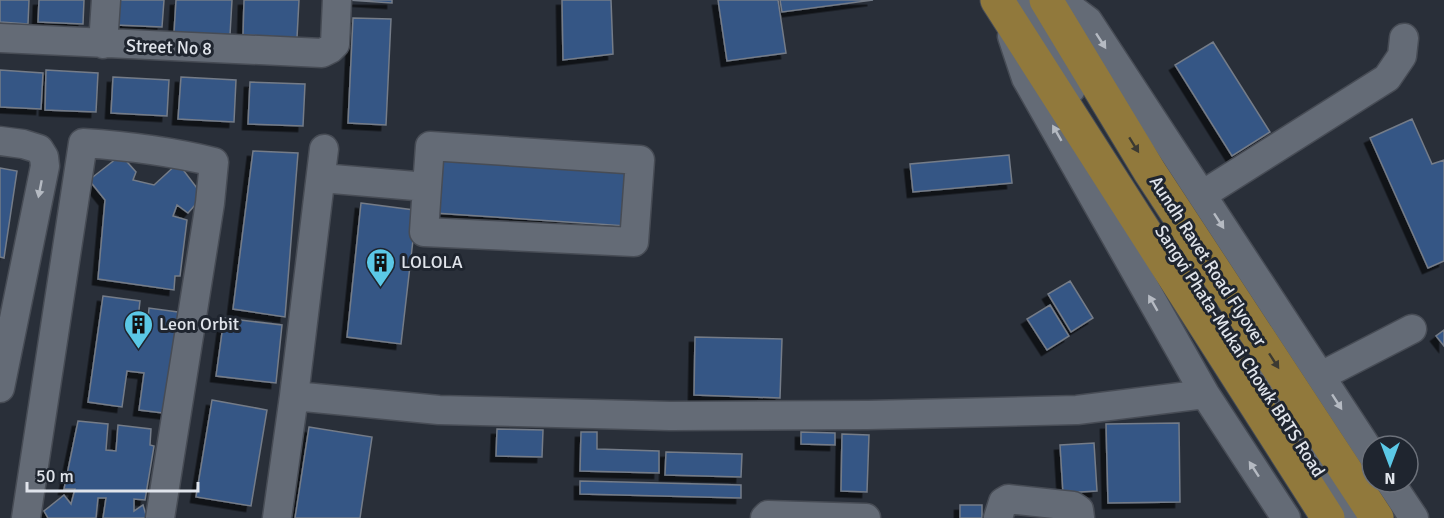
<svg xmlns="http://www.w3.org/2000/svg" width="1444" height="518" font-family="Signika,sans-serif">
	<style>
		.building { fill: #365685; stroke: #747c88; stroke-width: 1.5; filter: url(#shadow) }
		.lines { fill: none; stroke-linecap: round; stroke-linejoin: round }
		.minor-casing { stroke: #474c55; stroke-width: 31 }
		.major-casing { stroke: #474c55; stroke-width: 35 }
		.minor { stroke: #646b76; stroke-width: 28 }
		.major { stroke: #91793c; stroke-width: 33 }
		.oneway { fill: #b5bac2 }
		.oneway2 { fill: #3c3a32 }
		.labels { text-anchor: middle; stroke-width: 6; stroke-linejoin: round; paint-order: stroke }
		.street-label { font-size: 18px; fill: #e0e4eb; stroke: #1f252f }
		.poi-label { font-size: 18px; fill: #e0e4eb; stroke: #1f252f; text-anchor: start }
	</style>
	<defs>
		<filter id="shadow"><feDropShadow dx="-5.5" dy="5.5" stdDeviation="0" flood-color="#0009"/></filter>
	</defs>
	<rect width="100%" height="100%" fill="#292f39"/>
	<!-- building -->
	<path class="building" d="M0 0H29L28 24 0 22Z
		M39 0H84L83 24 38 22Z
		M118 0H164L162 27 116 25Z
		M176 0H232L230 35 174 33Z
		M244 0H299L297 38 243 35Z
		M347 0H392V3Z
		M562 0H611L613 54 563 60Z
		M718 0H778L786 53 727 61Z
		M780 0H873L782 12Z
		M353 18 391 19 386 125 348 123Z
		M1213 42 1270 132 1232 156 1175 65Z
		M0 70 43 73 41 109 0 107Z
		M46 70 98 73 96 112 45 110Z
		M113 77 169 80 167 116 111 113Z
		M181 77 236 80 234 122 178 119Z
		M250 82 305 84 303 126 248 124Z
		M1412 119 1432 164 1444 160V261L1428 268 1370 138Z
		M253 151 298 153 285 317 233 309Z
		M121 155 136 172 133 180 154 185 178 163 203 196 188 213 177 205 173 216 187 220 180 276H175L174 290 98 279 105 200 89 180Z
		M1009 155 1012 183 913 192 910 164Z
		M438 156 630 169 626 226 434 213Z
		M0 168 17 171 4 258 0 257Z
		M361 203 414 210 413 240 401 344 347 337Z
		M1070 281 1093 318 1071 332 1048 294Z
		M103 296 140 301 137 328 147 329 149 308 185 313 171 414 139 410 144 373 127 371 122 407 88 402Z
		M1050 305 1069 336 1047 350 1027 319Z
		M224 318 282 325 276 383 216 376Z
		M1444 330V346L1436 336Z
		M695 337 782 339 780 398 694 395Z
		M212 400 267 410 251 506 196 497Z
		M78 421 108 424 106 450 116 451 118 425 151 429 150 445 154 446 145 500 134 499V511L143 505 147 518H103L106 498H98L96 518H48L44 511 64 495 71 504 75 489H64Z
		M1179 423 1180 502 1108 503 1106 424Z
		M309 427 372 437 360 518H295Z
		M497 429 543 430 542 457 496 456Z
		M581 432H597V449L659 451V473L580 471Z
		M801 432 835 433V445L801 444Z
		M842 434 869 435 867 492 841 491Z
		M1094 443 1097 491 1063 493 1060 445Z
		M666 452 742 454 741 477 665 475Z
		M580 481 741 485V498L580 494Z
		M960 505H982V518H960Z"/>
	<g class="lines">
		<defs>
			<path id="minor" d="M1020 0 1071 89
				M1060 0 1088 21 1372 455
				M1012 36 1026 78 1205 394 1286 518
				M0 38 322 53 330 49 335 44 337 0
				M103 44 106 0
				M0 141 23 144 39 149 44 157 45 166 0 388
				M321 178 427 187 424 232 634 242 640 160 430 146 427 187
				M1202 195 1387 78 1402 56 1404 38
				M1321 376 1412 329
				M1262 385 1349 518
				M294 396 324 149
				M1390 482 1414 518
				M26 518 83 143C129 146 169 151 214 162L210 203 160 518
				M277 518 294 396 439 410 670 416 868 415 1077 410 1205 394
				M765 518 768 515 866 518
				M998 518 1003 502 1008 499 1073 506 1079 510 1080 518"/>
			<path id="major" d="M997 0 1328 518
				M1046 0 1150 172 1377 518"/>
		</defs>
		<!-- minor casing -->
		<use href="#minor" class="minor-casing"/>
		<!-- major casing -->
		<use href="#major" class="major-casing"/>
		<!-- minor -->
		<use href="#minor" class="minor"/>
		<!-- major -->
		<use href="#major" class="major"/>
	</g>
	<!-- one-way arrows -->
	<defs><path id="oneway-solid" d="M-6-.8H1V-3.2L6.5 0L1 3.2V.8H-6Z" transform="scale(1.5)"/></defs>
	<g class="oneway">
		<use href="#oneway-solid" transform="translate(1101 41) rotate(57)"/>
		<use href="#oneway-solid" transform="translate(1057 133) rotate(-120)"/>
		<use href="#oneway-solid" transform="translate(40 189) rotate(101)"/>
		<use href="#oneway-solid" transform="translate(1219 221) rotate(57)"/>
		<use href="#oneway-solid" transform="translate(1153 303) rotate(-120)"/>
		<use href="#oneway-solid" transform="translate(1337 402) rotate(57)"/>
		<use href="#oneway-solid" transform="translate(1254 469) rotate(-123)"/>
	</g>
	<g class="oneway2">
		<use href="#oneway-solid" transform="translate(1134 145) rotate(58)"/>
		<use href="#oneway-solid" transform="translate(1274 361) rotate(57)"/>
	</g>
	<!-- icons -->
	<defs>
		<symbol id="building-pin" viewBox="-11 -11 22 30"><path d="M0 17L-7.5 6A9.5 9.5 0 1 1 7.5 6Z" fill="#5bc8e6" stroke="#1f252f"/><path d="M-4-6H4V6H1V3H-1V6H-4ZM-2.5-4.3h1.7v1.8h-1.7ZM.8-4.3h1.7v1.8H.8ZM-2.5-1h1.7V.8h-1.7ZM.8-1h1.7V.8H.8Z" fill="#111"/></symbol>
	</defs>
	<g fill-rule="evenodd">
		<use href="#building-pin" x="364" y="246" width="33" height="45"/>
		<use href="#building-pin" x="122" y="308" width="33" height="45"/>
	</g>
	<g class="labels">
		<!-- street labels -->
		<g class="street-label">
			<text transform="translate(169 47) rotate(2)" y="6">Street No 8</text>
			<text transform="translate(1208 261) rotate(57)" y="6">Aundh Ravet Road Flyover</text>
			<text transform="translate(1240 351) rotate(57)" y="6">Sangvi Phata-Mukai Chowk BRTS Road</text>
		</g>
		<!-- poi labels -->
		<g class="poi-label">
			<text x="401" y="268">LOLOLA</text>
			<text x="159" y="330">Leon Orbit</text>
		</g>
	</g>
	<!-- north arrow -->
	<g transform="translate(1390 464) rotate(180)"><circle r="28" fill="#1f252f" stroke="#6c717a" stroke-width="1.5"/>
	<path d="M0-4.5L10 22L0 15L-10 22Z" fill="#5bc8e6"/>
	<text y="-9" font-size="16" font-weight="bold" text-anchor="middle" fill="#e0e4eb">N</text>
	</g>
	<!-- scale -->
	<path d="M27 482v9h171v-9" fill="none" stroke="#e0e4eb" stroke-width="3"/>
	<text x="36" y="482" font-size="18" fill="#e0e4eb" stroke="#1f252f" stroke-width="4.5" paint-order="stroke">50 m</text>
</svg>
